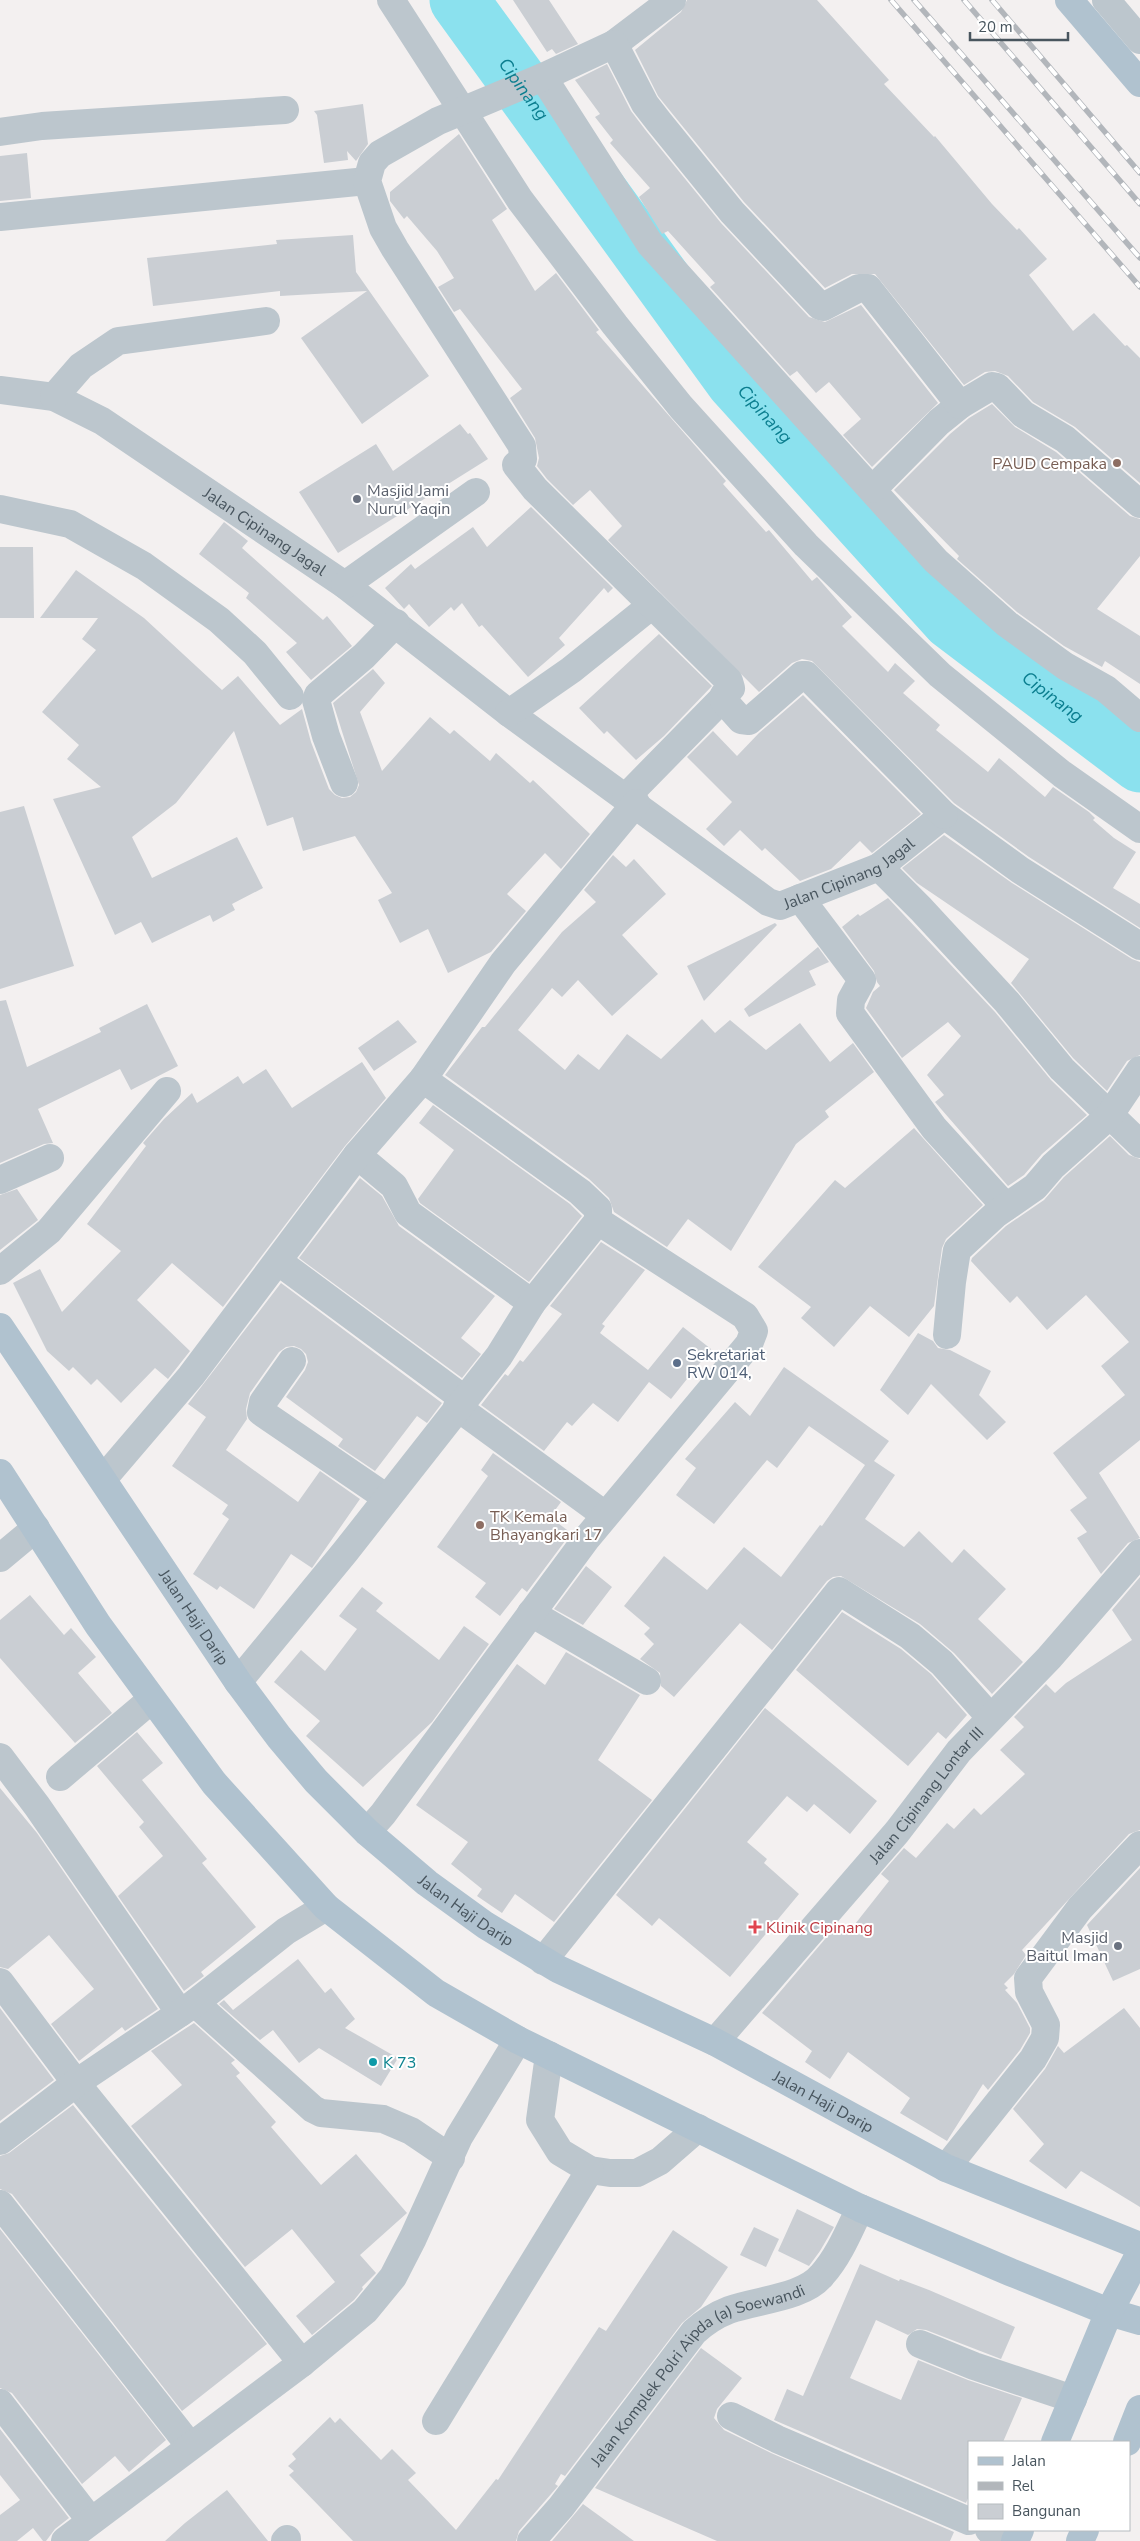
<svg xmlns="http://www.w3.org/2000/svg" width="1140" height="2541" font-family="'Nunito Sans',sans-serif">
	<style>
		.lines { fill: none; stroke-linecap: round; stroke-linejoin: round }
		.river { stroke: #8be1ee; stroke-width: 59 }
		.building { fill: #caced3 }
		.minor { stroke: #bcc6cd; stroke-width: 28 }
		.major { stroke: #b0c2cf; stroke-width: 28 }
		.rail-casing { stroke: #b2b6bb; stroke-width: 5.5 }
		.rail { stroke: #fff; stroke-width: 4; stroke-dasharray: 11; stroke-linecap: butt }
		.education-dot { fill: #8d6e63; stroke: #fff; stroke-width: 2 }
		.worship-dot { fill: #6b7280; stroke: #fff; stroke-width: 2 }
		.service-dot { fill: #5c6f8a; stroke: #fff; stroke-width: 2 }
		.health-dot { fill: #e0444e; stroke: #fff; stroke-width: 2 }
		.culture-dot { fill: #0f9aa8; stroke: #fff; stroke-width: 2 }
		.labels { text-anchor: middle; stroke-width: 4; stroke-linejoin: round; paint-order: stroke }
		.education-label { font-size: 16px; fill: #785e54; stroke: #fff; text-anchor: end }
		.worship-label { font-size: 16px; fill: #5b616d; stroke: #fff; text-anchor: start }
		.street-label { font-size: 16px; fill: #48555e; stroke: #fff }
		.service-label { font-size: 16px; fill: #4e5e75; stroke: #fff; text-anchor: start }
		.health-label { font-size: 16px; fill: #be3a42; stroke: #fff; text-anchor: start }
		.culture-label { font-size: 16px; fill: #0d838f; stroke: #fff; text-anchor: start }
		.water-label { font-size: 18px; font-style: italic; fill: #0b7e8f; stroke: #fff }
	</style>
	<rect width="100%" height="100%" fill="#f3f0f0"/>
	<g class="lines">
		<!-- river -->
		<path class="river" id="s1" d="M459 0 735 381 951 620 1140 763"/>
	</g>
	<!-- building -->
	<path class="building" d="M513 0H549L578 44 556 54 552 49 547 52Z
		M687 0H817L889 80 884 84 934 137 935 136 992 204 1017 230 1019 228 1047 259 1029 275 1073 331 1094 313 1125 346 1127 345 1140 358V483L1075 427 1033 402 1008 376 995 371 985 372 964 385 875 274H852L825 288 744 202 671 112 658 96 635 50 681 12Z
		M607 64 631 111 647 132 721 223 809 317 825 322 861 305 938 403 872 467 843 435 861 419 829 382 816 393 797 371 790 376 710 287 715 283 668 231 662 234 639 197 650 188 610 143 613 140 595 117 600 114 575 80Z
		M363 104 368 144 356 161 347 151 348 160 324 163 317 115 314 111Z
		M459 134 507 209 492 220 535 291 556 273 599 330 596 332 726 481 723 484 766 532 769 530 812 581 817 577 852 617 842 626 888 672 895 663 915 681 903 693 940 725 936 730 988 772 999 758 1045 797 1053 787 1089 812 1095 818 1093 820 1114 838 1136 852 1113 888 1140 904V928L1029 857 954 803 812 661 802 659 792 663 759 692 608 540 622 526 590 490 573 505 547 479 537 466 539 458 535 438 510 398 522 389 460 309 454 312 438 287 454 278 437 251 407 216 404 219 390 201V192Z
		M27 153 31 198 0 201V156Z
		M353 235 356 272 429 376 362 424 301 338 367 291 280 296V291L153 306 147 258 277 244 276 240Z
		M992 404 1015 427 1056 452 1130 516 1140 519V556L1097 609 1140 636V684L1105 661 1102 667 1064 646 1017 612 957 559 959 556 894 490 950 434 969 418Z
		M460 424 468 434 470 433 488 459 338 553 299 492 376 444 393 471Z
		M531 507 613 588 608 593 604 588 559 638 565 645 528 677 482 625 479 627 462 603 454 611 451 607 429 627 409 604 404 609 385 588 411 564 415 569 473 527 487 547Z
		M224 522 248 541 242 548 323 620 327 616 352 646 311 680 286 652 297 643 246 598 249 593 199 554Z
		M0 547H33L34 618H0Z
		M76 570 144 618 222 690 238 676 280 725 302 709 311 742 329 789 335 795 342 798 350 797 356 792 359 785 333 703 373 669 385 683 360 712 382 771 430 717 450 734 454 730 490 761 496 753 530 783 533 780 590 834 561 869 545 853 507 894 526 911 491 952 448 973 428 929 400 943 378 900 392 893 355 836 303 851 293 817 267 826 234 731 176 803 132 837 152 878 237 837 263 888 232 904 235 910 213 922 210 915 152 943 141 922 115 935 53 799 101 787 67 759 79 745 42 712 96 650 82 639 98 618H40Z
		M659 634 712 686 664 736 636 760 607 731 604 734 579 708Z
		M803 695 921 814 872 853 860 841 831 869 800 881 765 848 762 851 740 830 724 846 706 829 732 802 687 757 713 731 737 756 759 733Z
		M24 806 74 966 0 989V812Z
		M944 835 1012 883 1132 959 1140 962V1055L1127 1061 1107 1091 1073 1058 1011 983 1029 959 917 883 902 868Z
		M613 855 626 867 634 859 666 894 622 935 658 974 612 1016 578 980 562 997 552 988 518 1030 565 1070 578 1054 599 1070 627 1034 661 1059 702 1019 715 1033 730 1020 766 1050 800 1023 830 1062 853 1043 874 1072 825 1111 829 1117 796 1144 731 1251 688 1219 667 1247 614 1212 609 1198 589 1179 445 1075 482 1027H485L562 932 596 902 584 890Z
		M888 898 995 1012 1051 1080 1087 1115 1042 1154 1024 1175 1008 1186 935 1102 944 1095 927 1075 961 1036 948 1022 902 1058 866 1008 873 992 880 986 877 982 874 971 842 927 858 914 860 916Z
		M775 923 777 925 704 1001 687 966Z
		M818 947 829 962 809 971 816 985 749 1017 744 1009Z
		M6 1000 27 1067 101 1032 99 1028 147 1004 178 1066 131 1090 120 1069 38 1109 53 1143 44 1144 0 1163V1001Z
		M398 1020 417 1042 374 1071 358 1048Z
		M362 1062 386 1098 345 1146 223 1307 172 1263 137 1300 190 1351 168 1379 155 1368 121 1403 97 1379 91 1385 73 1367 69 1371 47 1351 13 1283 40 1269 62 1312 121 1251 87 1224 146 1146 143 1143 164 1119 192 1093 197 1103 238 1076 243 1084 266 1069 292 1108Z
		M433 1105 570 1204 582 1216 529 1282 420 1203 418 1199 454 1150 419 1123Z
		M914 1128 983 1205 946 1239 942 1248 934 1306 909 1337 870 1306 834 1347 801 1318 811 1307 758 1267 835 1180 845 1188Z
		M1110 1136 1129 1155 1140 1159V1440L1099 1473 1140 1538 1128 1543 1101 1574 1077 1538 1087 1532 1070 1510 1087 1498 1053 1453 1125 1395 1101 1366 1129 1342 1086 1295 1047 1330 1017 1296 1010 1303 971 1261 972 1258 1006 1226 1044 1200 1064 1177Z
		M360 1178 382 1196 399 1226 495 1296 461 1338 481 1354 462 1378 299 1258Z
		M17 1189 38 1220 0 1250V1195Z
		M601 1242 645 1270 602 1324 605 1326 600 1333 648 1370 683 1327 711 1349 671 1399 649 1382 618 1422 593 1403 572 1426 567 1422 544 1451 481 1405 505 1374 508 1376 520 1360 523 1362 562 1314 550 1306Z
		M281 1283 442 1403 427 1423 417 1416 375 1471 338 1446 343 1439 286 1397 305 1370 308 1362 306 1354 301 1349 294 1346 286 1347 279 1352 250 1393 246 1409 247 1419 226 1450 298 1502 320 1471 360 1499 312 1568 291 1554 254 1609 220 1586 217 1590 193 1574 229 1519 222 1514 228 1505 172 1466 206 1417 188 1404Z
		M918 1333 933 1341 938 1348 950 1350 991 1371 979 1395 1006 1422 987 1440 931 1384 908 1415 880 1390Z
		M784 1367 889 1441 874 1461 895 1475 865 1519 904 1547 919 1531 952 1563 964 1549 1006 1589 978 1619 1023 1662 992 1694 954 1653 920 1624 841 1576 833 1577 827 1581 772 1650 740 1623 674 1697 661 1686 660 1673 640 1659 654 1644 644 1634 650 1628 624 1606 664 1556 707 1590 744 1547 781 1577 820 1525 822 1526 865 1465 809 1426 777 1468 767 1460 714 1524 676 1495 696 1468 685 1459 735 1402 750 1416Z
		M493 1453 561 1502 550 1517 571 1533 527 1592 522 1588 500 1616 475 1597 486 1583 437 1547 488 1476 481 1470Z
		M586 1566 612 1587 583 1625 554 1609Z
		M1140 1577V1830L1129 1834 1022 1950 1026 1955 1014 1974 1004 1984 1008 1988 1005 1990 1017 2003 1030 2028V2033L1020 2050 988 2090 983 2084 947 2141 900 2113 910 2098 848 2052 830 2079 805 2062 812 2051 762 2013 837 1925 848 1933 889 1881 881 1874 904 1848 916 1858 947 1823 954 1829 974 1808 981 1815 1025 1774 1000 1750 1024 1727 1014 1717 1046 1684 1055 1693 1066 1683 1132 1640 1112 1610Z
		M362 1587 383 1603 376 1611 439 1660 464 1626 489 1644 432 1722 363 1787 306 1736 320 1721 274 1682 301 1650 325 1671 357 1629 339 1616Z
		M30 1595 64 1635 71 1628 96 1657 78 1673 112 1713 75 1743 0 1658V1620Z
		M842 1612 901 1649 931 1674 967 1715 946 1739 938 1732 908 1766 796 1670Z
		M566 1652 640 1695 598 1760 652 1800 554 1922 515 1894 502 1913 477 1896 482 1889 451 1864 468 1842 416 1805 517 1664 545 1685Z
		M765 1708 877 1801 850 1834 814 1804 807 1812 787 1796 747 1842 767 1859 764 1863 799 1894 730 1977 659 1918 652 1926 616 1895Z
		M137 1732 163 1763 142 1780 207 1859 202 1863 256 1927 201 1972 204 1976 184 1991 118 1896 163 1856 139 1827 144 1822 97 1766Z
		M0 1788 37 1833 158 2009 125 2031 122 2027 79 2061 51 2024 94 1989 49 1935 8 1969 0 1967Z
		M1140 1868V1969L1113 1981 1087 1925Z
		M298 1959 325 1993 331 1988 355 2019 345 2028 398 2058 381 2086 319 2048 299 2063 273 2030 260 2040 219 2004 224 2000 233 2010Z
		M0 2008 54 2080 0 2121Z
		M1124 2008 1140 2028V2207L1081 2171 1066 2189 1029 2161 1044 2144 1013 2109 1045 2069 1058 2046 1064 2053Z
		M194 2023 235 2060 231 2063 240 2073 236 2076 276 2122 271 2127 321 2185 356 2154 407 2213 360 2255 376 2273 362 2287 363 2289 354 2300 312 2335 296 2316 335 2282 292 2229 245 2267 131 2126 182 2085 151 2051Z
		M73 2105 267 2344 182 2411 12 2194 0 2189V2156L9 2153Z
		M797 2209 834 2227 820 2251 809 2266 778 2251Z
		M754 2227 779 2239 766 2267 740 2255Z
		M0 2229 166 2440 129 2472 115 2456 82 2484 12 2393 0 2388Z
		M673 2230 728 2267 701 2307 682 2323 565 2476 561 2474 555 2484 558 2486 519 2531 516 2541H353L289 2475 294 2471 288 2466 296 2459 292 2454 330 2417 335 2423 340 2418 381 2460 392 2449 416 2473 408 2480 456 2530 496 2479 498 2480 599 2327 606 2331Z
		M860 2264 899 2281 900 2279 929 2290 1015 2327 1001 2359 926 2330 917 2329 908 2335 876 2320 850 2378 901 2400 918 2360 968 2380 1022 2398 1003 2442H969V2496L966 2503 774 2420 787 2389 803 2396Z
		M701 2348 742 2378 717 2409 714 2418 724 2430 771 2453 954 2532 950 2541H717L595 2488Z
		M0 2429 69 2518 55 2529 46 2541H43L33 2528 17 2541H0V2515L20 2500 0 2475Z
		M227 2490 268 2541H165L185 2523Z
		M583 2504 634 2541H552Z"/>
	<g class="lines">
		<!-- minor -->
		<g class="minor">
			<path d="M391 0 520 200 615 325 681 407 806 545 940 675 1062 774 1140 829"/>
			<path d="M1106 0 1140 40"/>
			<path d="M614 44 672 0"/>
			<path d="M543 77 650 244 936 561 1007 624 1065 666 1106 689 1140 718"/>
			<path d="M0 132 42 126 285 110"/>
			<path d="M0 217 367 181"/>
			<path id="s2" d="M0 390 54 397 102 421 345 585 509 713 768 902 780 906 879 867 944 815 1020 870 1140 946"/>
			<path d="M54 397 81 366 118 341 266 321"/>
			<path d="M873 489 939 422 960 405"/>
			<path d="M0 509 70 524 144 566 219 620 255 653 290 696"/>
			<path d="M345 585 476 492"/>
			<path d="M509 713 571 670 652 605"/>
			<path d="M344 783 326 736 316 700 318 695 364 656 396 623"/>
			<path d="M626 797 723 698"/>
			<path d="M944 815 806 675H802L749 721 741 720 724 701V695L731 688 729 681 535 489 516 465 523 459 522 446 395 249 383 228 367 181 372 163 380 154 438 121 543 77 614 44 645 104 659 122 732 212 820 306 823 307 859 288H868L960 405 992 386 997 387 1023 414 1065 439 1140 504"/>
			<path d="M879 867 921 909 1007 1002 1062 1069 1140 1144"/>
			<path d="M800 898 862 980 851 1000 850 1013 934 1128 1006 1207"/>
			<path d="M423 1079 503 963 636 803"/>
			<path d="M357 1155 394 1186 408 1213 532 1303"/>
			<path d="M0 1180 50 1158"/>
			<path d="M279 1262 464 1399"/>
			<path d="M0 1271 49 1231 167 1091"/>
			<path d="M947 1335 952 1282 957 1250 996 1214 1035 1187 1053 1166 1109 1116 1140 1070"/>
			<path d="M292 1361 263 1402 261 1412 387 1498"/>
			<path d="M457 1407 605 1515"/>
			<path d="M103 1479 191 1376 357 1155 423 1079 580 1192 598 1209V1221"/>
			<path d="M0 1558 36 1528"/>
			<path d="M531 1613 647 1681"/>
			<path d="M238 1682 345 1552 499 1356 532 1303 598 1221 745 1316 754 1331 749 1344 587 1538 383 1814 367 1832"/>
			<path d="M0 1757 37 1806 180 2013"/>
			<path d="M60 1777 151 1700"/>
			<path d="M543 1961 839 1591 910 1636 942 1663 990 1717"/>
			<path d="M0 1982 76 2083 302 2363"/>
			<path d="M195 2003 313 2109 321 2113 383 2119 411 2131 451 2158"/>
			<path id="s3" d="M715 2042 897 1832 959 1751 1049 1658 1140 1553"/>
			<path d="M549 2055 540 2120 560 2152 590 2170 610 2173H637L660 2161 698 2128"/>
			<path d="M0 2141 76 2083 195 2003 286 1931 326 1907"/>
			<path d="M946 2168 1033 2059 1045 2038 1046 2025 1029 1992 1028 1978 1080 1908 1140 1845"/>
			<path d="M0 2204 190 2446"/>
			<path d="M920 2344 974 2366 1073 2399"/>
			<path d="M0 2403 91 2521"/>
			<path d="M731 2416 777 2439 969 2521"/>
			<path d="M436 2421 590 2170"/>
			<path d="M989 2530 1014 2541"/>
			<path d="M65 2541 302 2363 365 2311 393 2277 413 2238 459 2137 518 2040"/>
			<path d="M285 2541 287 2539"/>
			<path id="s4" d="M531 2541 561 2507 694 2332C704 2323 716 2315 729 2310 756 2300 804 2298 822 2275 839 2256 849 2231 860 2208"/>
		</g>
		<!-- major -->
		<g class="major">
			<path d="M1069 0 1140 83"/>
			<path id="s5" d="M0 1327 238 1682 279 1737 316 1781 367 1832 427 1883 485 1925 558 1969 715 2042 946 2168 1140 2246"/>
			<path d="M0 1473 98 1625 214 1783 326 1907 436 1993 518 2040 860 2208 1010 2272 1109 2312 1140 2321"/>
			<path d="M1055 2442 1109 2312 1140 2253"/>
			<path d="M1127 2442 1140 2409"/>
			<path d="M1015 2541 1020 2530"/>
			<path d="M1080 2541 1085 2530"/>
		</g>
		<defs>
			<path id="rail" d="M891 0 1140 287
				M914 0 1140 258
				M964 0 1140 204
				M992 0 1140 173"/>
		</defs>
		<!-- rail casing -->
		<use href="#rail" class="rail-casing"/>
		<!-- rail -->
		<use href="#rail" class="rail"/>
	</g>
	<!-- markers -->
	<g class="education-dot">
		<circle cx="1117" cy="463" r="5"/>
		<circle cx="480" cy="1525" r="5"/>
	</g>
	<g class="worship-dot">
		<circle cx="357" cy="499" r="5"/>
		<circle cx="1118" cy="1946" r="5"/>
	</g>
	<circle class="service-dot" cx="677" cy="1363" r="5"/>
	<path class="health-dot" d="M752.5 1919.5h5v5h5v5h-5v5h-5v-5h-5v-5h5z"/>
	<circle class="culture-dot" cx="373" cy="2062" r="5"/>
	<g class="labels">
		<!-- education labels -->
		<g class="education-label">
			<text x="1107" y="469">PAUD Cempaka</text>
			<text x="490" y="1522" text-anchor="start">TK Kemala<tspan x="490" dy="18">Bhayangkari 17</tspan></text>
		</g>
		<!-- worship labels -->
		<g class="worship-label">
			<text x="367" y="496">Masjid Jami<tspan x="367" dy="18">Nurul Yaqin</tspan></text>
			<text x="1108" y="1943" text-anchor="end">Masjid<tspan x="1108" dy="18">Baitul Iman</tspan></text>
		</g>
		<!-- street labels -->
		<g class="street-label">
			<text dy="6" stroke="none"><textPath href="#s2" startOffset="305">Jalan Cipinang Jagal</textPath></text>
			<text dy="6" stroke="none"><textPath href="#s2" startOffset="1019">Jalan Cipinang Jagal</textPath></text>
			<text dy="6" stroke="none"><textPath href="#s5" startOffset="349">Jalan Haji Darip</textPath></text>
			<text dy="6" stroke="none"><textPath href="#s3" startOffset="325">Jalan Cipinang Lontar III</textPath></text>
			<text dy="6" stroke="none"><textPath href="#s5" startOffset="752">Jalan Haji Darip</textPath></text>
			<text dy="6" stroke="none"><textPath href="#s5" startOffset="1158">Jalan Haji Darip</textPath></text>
			<text dy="6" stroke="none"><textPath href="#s4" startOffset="242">Jalan Komplek Polri Aipda (a) Soewandi</textPath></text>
		</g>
		<!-- service labels -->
		<g class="service-label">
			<text x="687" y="1360">Sekretariat<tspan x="687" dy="18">RW 014,</tspan></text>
		</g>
		<!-- health labels -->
		<g class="health-label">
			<text x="766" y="1933">Klinik Cipinang</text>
		</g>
		<!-- culture labels -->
		<g class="culture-label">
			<text x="383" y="2068">K 73</text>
		</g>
		<!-- water labels -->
		<g class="water-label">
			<text dy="6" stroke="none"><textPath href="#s1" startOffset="110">Cipinang</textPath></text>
			<text dy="6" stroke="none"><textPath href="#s1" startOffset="515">Cipinang</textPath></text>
			<text dy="6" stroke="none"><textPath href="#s1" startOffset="920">Cipinang</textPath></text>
		</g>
	</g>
	<!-- legend -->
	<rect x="968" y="2441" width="162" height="90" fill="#ffffff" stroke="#b6bbbf"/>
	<rect x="978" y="2457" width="25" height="8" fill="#b0c2cf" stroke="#b6bbbf"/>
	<text x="1012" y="2466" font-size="15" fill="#48555e">Jalan</text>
	<rect x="978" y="2482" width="25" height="8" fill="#b2b6bb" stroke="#b6bbbf"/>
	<text x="1012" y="2491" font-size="15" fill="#48555e">Rel</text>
	<rect x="978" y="2504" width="25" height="15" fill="#caced3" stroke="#b6bbbf"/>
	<text x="1012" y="2516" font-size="15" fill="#48555e">Bangunan</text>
	<!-- scale -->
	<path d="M970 32v8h98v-8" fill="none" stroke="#48555e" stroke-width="2.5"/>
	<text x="978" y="32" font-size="15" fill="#48555e" stroke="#ffffff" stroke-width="4" paint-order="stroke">20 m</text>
</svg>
